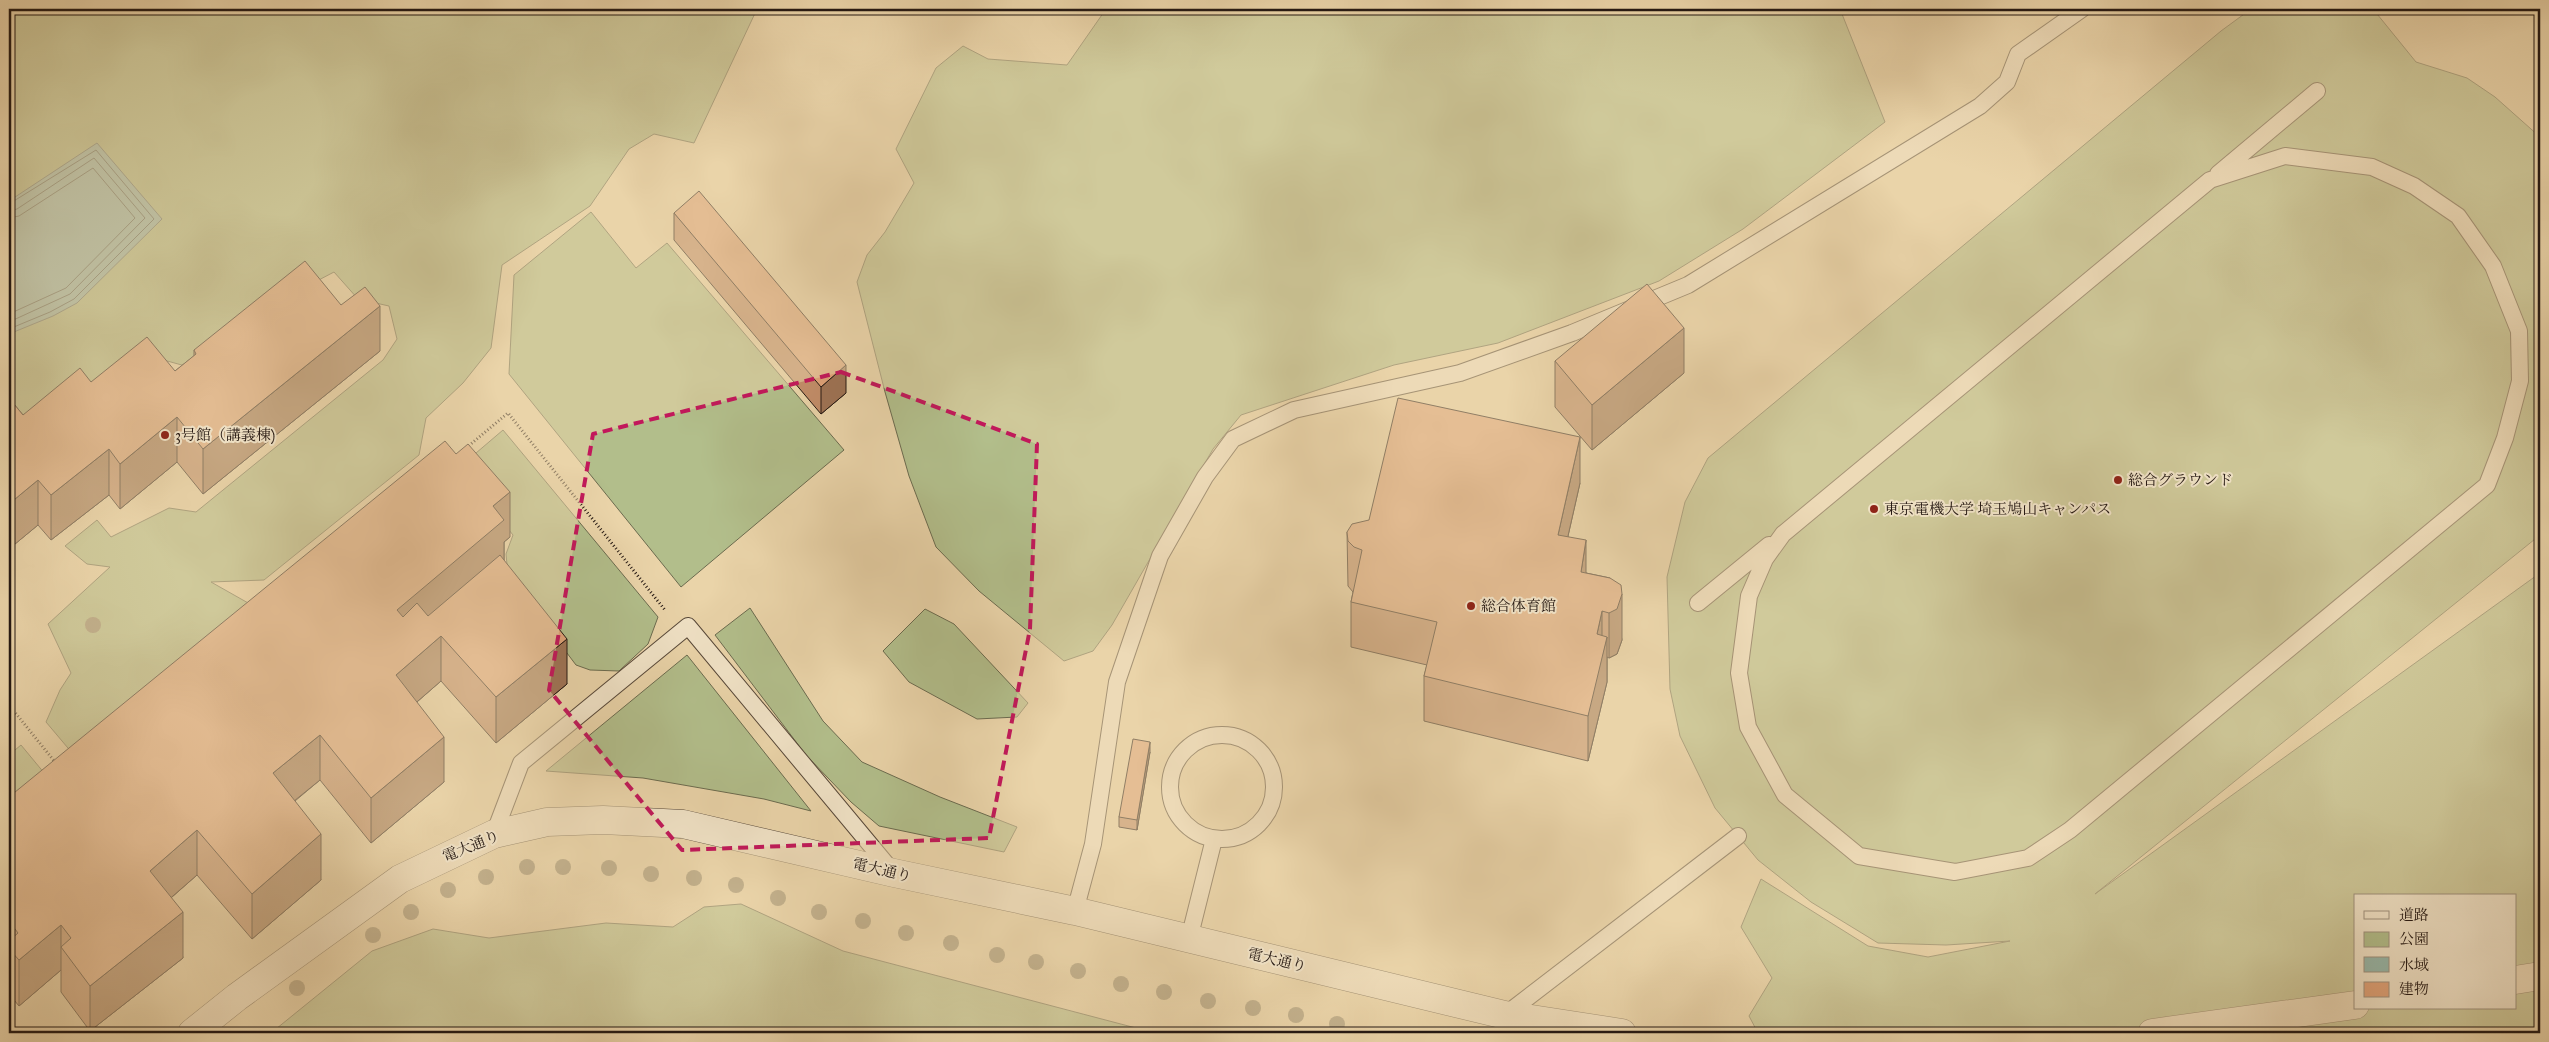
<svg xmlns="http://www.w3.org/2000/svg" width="2549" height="1042" font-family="'IM FELL Great Primer','Noto Serif JP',serif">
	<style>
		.green { fill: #b2be8b; stroke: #6b6b4f; fill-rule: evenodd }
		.water { fill: #98b8aa; stroke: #6a786e }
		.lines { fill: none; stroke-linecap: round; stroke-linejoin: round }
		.shore { stroke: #5e685e; stroke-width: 1 }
		.service-casing { stroke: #564738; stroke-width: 18 }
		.tertiary-casing { stroke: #564738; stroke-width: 29 }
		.path { stroke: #241813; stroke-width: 3; stroke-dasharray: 1 2.5; stroke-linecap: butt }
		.service { stroke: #f1e3c7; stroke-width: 16 }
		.tertiary { stroke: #f1e3c7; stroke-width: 28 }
		.tree { fill: #95886a }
		.wall { fill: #c28d69; stroke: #241813 }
		.shaded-wall { fill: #9e7355; stroke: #241813 }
		.building { fill: #e1a47a; stroke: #241813 }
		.marked { fill: none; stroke: #c2185b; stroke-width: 4; stroke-dasharray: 10 6; stroke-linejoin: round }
		.poi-dot { fill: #8f2418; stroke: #f1e3c7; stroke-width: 2 }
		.labels { text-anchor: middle; stroke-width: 4; stroke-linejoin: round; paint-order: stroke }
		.poi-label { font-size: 15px; fill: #241813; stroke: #f1e3c7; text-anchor: start }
		.street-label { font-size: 15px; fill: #241813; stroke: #f1e3c7 }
	</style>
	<rect width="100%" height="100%" fill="#ead4a9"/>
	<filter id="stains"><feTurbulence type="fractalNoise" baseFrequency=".004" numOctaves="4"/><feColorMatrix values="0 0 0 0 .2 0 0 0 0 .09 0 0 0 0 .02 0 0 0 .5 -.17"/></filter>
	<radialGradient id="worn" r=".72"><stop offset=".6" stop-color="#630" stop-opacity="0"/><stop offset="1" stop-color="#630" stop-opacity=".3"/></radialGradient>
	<!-- green -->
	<path class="green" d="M9 9H757L694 143 654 134 629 149 590 206 502 265 491 348 463 383 426 418 419 455 264 580 211 582 257 608 73 754 46 722 60 690 71 673 48 624 110 567 87 564 65 546 97 520 111 537 169 508 196 512 383 360 397 339 389 306 358 299 334 272 313 283 189 367 160 359 9 423Z
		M1106 9H1840L1885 122 1743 229 1659 281 1498 343 1394 365 1241 415 1213 449 1112 625 1093 651 1064 661 979 591 936 547 909 476 885 392 857 282 867 255 885 232 914 183 896 149 936 68 963 46 988 59 1067 65Z
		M2251 9H2373L2416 62 2467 78 2495 97 2540 137V535L2095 894 2540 573V1033H1758L1749 1016 1772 978 1741 927 1761 879 1868 946 1928 957 2010 941 1946 945 1878 943 1811 902 1758 860 1715 808 1680 736 1670 689 1667 577 1685 502 1708 458 2221 31ZM2355 896H2515V1008H2355Z
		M591 212 636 268 667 243 844 450 681 587 509 374 514 275Z
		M503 430 658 617 648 644 619 671 590 670 576 665 508 575 506 554 513 535 480 494 469 459Z
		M750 608 823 721 862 762 940 797 1017 827 1004 852 879 826 851 802 806 755 715 635Z
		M925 609 954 624 1028 703 1017 717 977 719 909 682 883 651Z
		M687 655 811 811 764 799 643 778 546 771Z
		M21 745 45 774 9 803V755Z
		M741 904 843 951 1155 1033H271L372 951 433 929 489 938 606 923 673 927 704 907Z"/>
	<!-- water -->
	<path class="water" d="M97 143 162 219 77 303 53 316 9 334V201Z"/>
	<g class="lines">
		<!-- shore -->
		<path class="shore" d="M9 204 96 150 154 219 74 299 50 312 9 329
			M9 211 17 209 94 158 145 218 70 294 9 322
			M9 218 19 216 93 168 135 218 66 288 9 314"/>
		<defs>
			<path id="service" d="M2285 156 2372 167 2414 186 2458 216 2493 266 2519 331 2520 381 2505 438 2487 485 2070 830 2028 858 1955 872 1859 856 1785 795 1748 727 1739 673 1749 596 1765 559 1783 534 2210 180Z
				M2218 174 2317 91
				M1698 603 1769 545
				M1170 787a52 52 0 1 1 104 0a52 52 0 1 1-104 0Z
				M494 834 521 763 688 626 893 872
				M1075 911 1093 844 1117 682 1160 556 1205 477 1233 439 1294 410 1460 373 1572 333 1688 285 1980 106 2007 82 2018 54 2082 9
				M1189 939 1214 839
				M1505 1015 1738 836"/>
			<path id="tertiary" d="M2515 980 2540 976
				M192 1033 237 997 400 879 494 834 547 822 603 820 683 824 894 873 1075 911 1505 1015 1622 1033
				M2152 1033 2355 1005"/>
		</defs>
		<!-- service casing -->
		<use href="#service" class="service-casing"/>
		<!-- tertiary casing -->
		<use href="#tertiary" class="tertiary-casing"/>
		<!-- path -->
		<path class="path" d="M466 448 508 413 665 610
			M9 705 55 762"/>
		<!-- service -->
		<use href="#service" class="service"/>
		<!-- tertiary -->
		<use href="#tertiary" class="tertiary"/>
	</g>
	<!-- trees -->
	<g class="tree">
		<circle cx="93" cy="625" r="8"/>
		<circle cx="527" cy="867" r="8"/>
		<circle cx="563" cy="867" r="8"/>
		<circle cx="609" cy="868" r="8"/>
		<circle cx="651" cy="874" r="8"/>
		<circle cx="486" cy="877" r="8"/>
		<circle cx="694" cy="878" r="8"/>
		<circle cx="736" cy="885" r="8"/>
		<circle cx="448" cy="890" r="8"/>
		<circle cx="778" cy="898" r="8"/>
		<circle cx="411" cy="912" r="8"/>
		<circle cx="819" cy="912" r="8"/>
		<circle cx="863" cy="921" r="8"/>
		<circle cx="906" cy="933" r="8"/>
		<circle cx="373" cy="935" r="8"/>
		<circle cx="951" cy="943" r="8"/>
		<circle cx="997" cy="955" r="8"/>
		<circle cx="1036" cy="962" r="8"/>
		<circle cx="1078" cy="971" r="8"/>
		<circle cx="1121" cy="984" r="8"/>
		<circle cx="297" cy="988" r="8"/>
		<circle cx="1164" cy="992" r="8"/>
		<circle cx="1208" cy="1001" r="8"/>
		<circle cx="1253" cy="1008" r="8"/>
		<circle cx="1296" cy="1015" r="8"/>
		<circle cx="1337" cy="1024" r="8"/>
	</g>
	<!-- wall -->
	<path class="wall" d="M674 213 846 393 821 414 674 240Z
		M341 305 380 351 203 494 177 462 120 509 109 495 51 540 38 525 9 549V398L23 415 91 382 175 371 194 356V350Z
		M1555 361 1684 373 1592 450 1555 407Z
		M1580 483 1568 536 1586 573 1610 578 1622 640 1617 654 1609 658 1607 657V682L1588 761 1424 721V676L1427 665 1351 647V602L1353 592 1348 586 1347 532Z
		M510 537 504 542V561L567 684 496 743 441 681 417 702 444 782 371 843 320 780 295 801 321 880 252 939 197 875 171 898 183 958 90 1031 61 992V970L19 1006 9 994V797Z
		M1150 752 1137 830 1119 827V817Z"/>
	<!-- shaded-wall -->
	<path class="shaded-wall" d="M380 306V351L203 494V449Z
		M1684 328V373L1592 450V405Z
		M846 365V393L821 414V387Z
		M177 417V462L120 509V464Z
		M1580 437V483L1558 580V535Z
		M109 449V495L51 540V495Z
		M38 480V525L9 549V504Z
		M510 492V537L504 542V566L397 655V610L493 506Z
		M1586 540V585L1581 572Z
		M1622 594V640L1617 654 1609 658V613Z
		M1602 611V656L1607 637V682L1588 761V716L1597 634Z
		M441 636V681L396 720V675Z
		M567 639V684L496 743V697Z
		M320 735V780L273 818V773Z
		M444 737V782L371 843V798Z
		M1150 742V752L1137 830V820Z
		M197 830V875L150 916V871Z
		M321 834V880L252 939V894Z
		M183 912V958L90 1031V986Z
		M61 925V970L19 1006V960Z"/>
	<!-- building -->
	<path class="building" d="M699 191 846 365 821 387 674 213Z
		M305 261 341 305 365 287 380 306 203 449 177 417 120 464 109 449 51 495 38 480 9 504V398L23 415 80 368 91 382 147 337 175 371 196 354 194 350Z
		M1647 284 1684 328 1592 405 1555 361Z
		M1398 398 1580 437 1558 535 1586 540 1581 572 1610 578 1621 585 1622 594 1617 609 1609 613 1602 611 1597 634 1607 637 1588 716 1424 676 1437 622 1351 602 1362 550 1354 547 1348 541 1347 532 1352 524 1369 520Z
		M445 441 456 454 468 444 510 492 493 506 504 520 397 610 403 617 417 603 428 616 500 555 567 639 496 697 441 636 396 675 444 737 371 798 320 735 273 773 321 834 252 894 197 830 150 871 183 912 90 986 61 947 71 938 61 925 19 960 9 949V941L18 933 9 921V797Z
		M1133 739 1150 742 1137 820 1119 817Z"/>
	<!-- marked area -->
	<path d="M0 0H2549V1042H0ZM841 372 1037 444 1030 629 989 838 682 850 549 690 593 434Z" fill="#ead4a9" fill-opacity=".55" fill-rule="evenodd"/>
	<path class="marked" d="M841 372 1037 444 1030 629 989 838 682 850 549 690 593 434Z"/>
	<!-- markers -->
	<g class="poi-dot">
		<circle cx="165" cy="435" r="5"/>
		<circle cx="2118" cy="480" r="5"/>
		<circle cx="1874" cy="509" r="5"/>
		<circle cx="1471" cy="606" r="5"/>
	</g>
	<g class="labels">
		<!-- poi labels -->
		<g class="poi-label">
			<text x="175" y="440">3号館（講義棟)</text>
			<text x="2128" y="485">総合グラウンド</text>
			<text x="1884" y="514">東京電機大学 埼玉鳩山キャンパス</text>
			<text x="1481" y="611">総合体育館</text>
		</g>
		<!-- street labels -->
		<g class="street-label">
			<text transform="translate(471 846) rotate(-22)" y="5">電大通り</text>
			<text transform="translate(882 870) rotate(13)" y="5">電大通り</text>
			<text transform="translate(1277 960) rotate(13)" y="5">電大通り</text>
		</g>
	</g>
	<!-- margin -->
	<rect width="2549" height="1042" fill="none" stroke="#ead4a9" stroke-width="30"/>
	<rect x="10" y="10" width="2529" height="1022" fill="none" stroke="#241813" stroke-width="2.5"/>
	<rect x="15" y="15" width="2519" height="1012" fill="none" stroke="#241813"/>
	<!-- legend -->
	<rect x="2354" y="894" width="162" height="115" fill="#f1e3c7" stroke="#9f927f"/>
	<rect x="2364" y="911" width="25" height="8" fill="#f1e3c7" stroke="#9f927f"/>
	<text x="2399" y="920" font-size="15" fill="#241813">道路</text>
	<rect x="2364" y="932" width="25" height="15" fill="#b2be8b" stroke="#9f927f"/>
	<text x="2399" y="944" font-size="15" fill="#241813">公園</text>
	<rect x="2364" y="957" width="25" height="15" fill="#98b8aa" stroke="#9f927f"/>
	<text x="2399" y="970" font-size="15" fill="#241813">水域</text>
	<rect x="2364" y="982" width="25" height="15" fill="#e1a47a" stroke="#9f927f"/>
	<text x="2399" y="994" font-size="15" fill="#241813">建物</text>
	<rect width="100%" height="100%" filter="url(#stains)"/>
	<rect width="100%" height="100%" fill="url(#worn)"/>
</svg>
